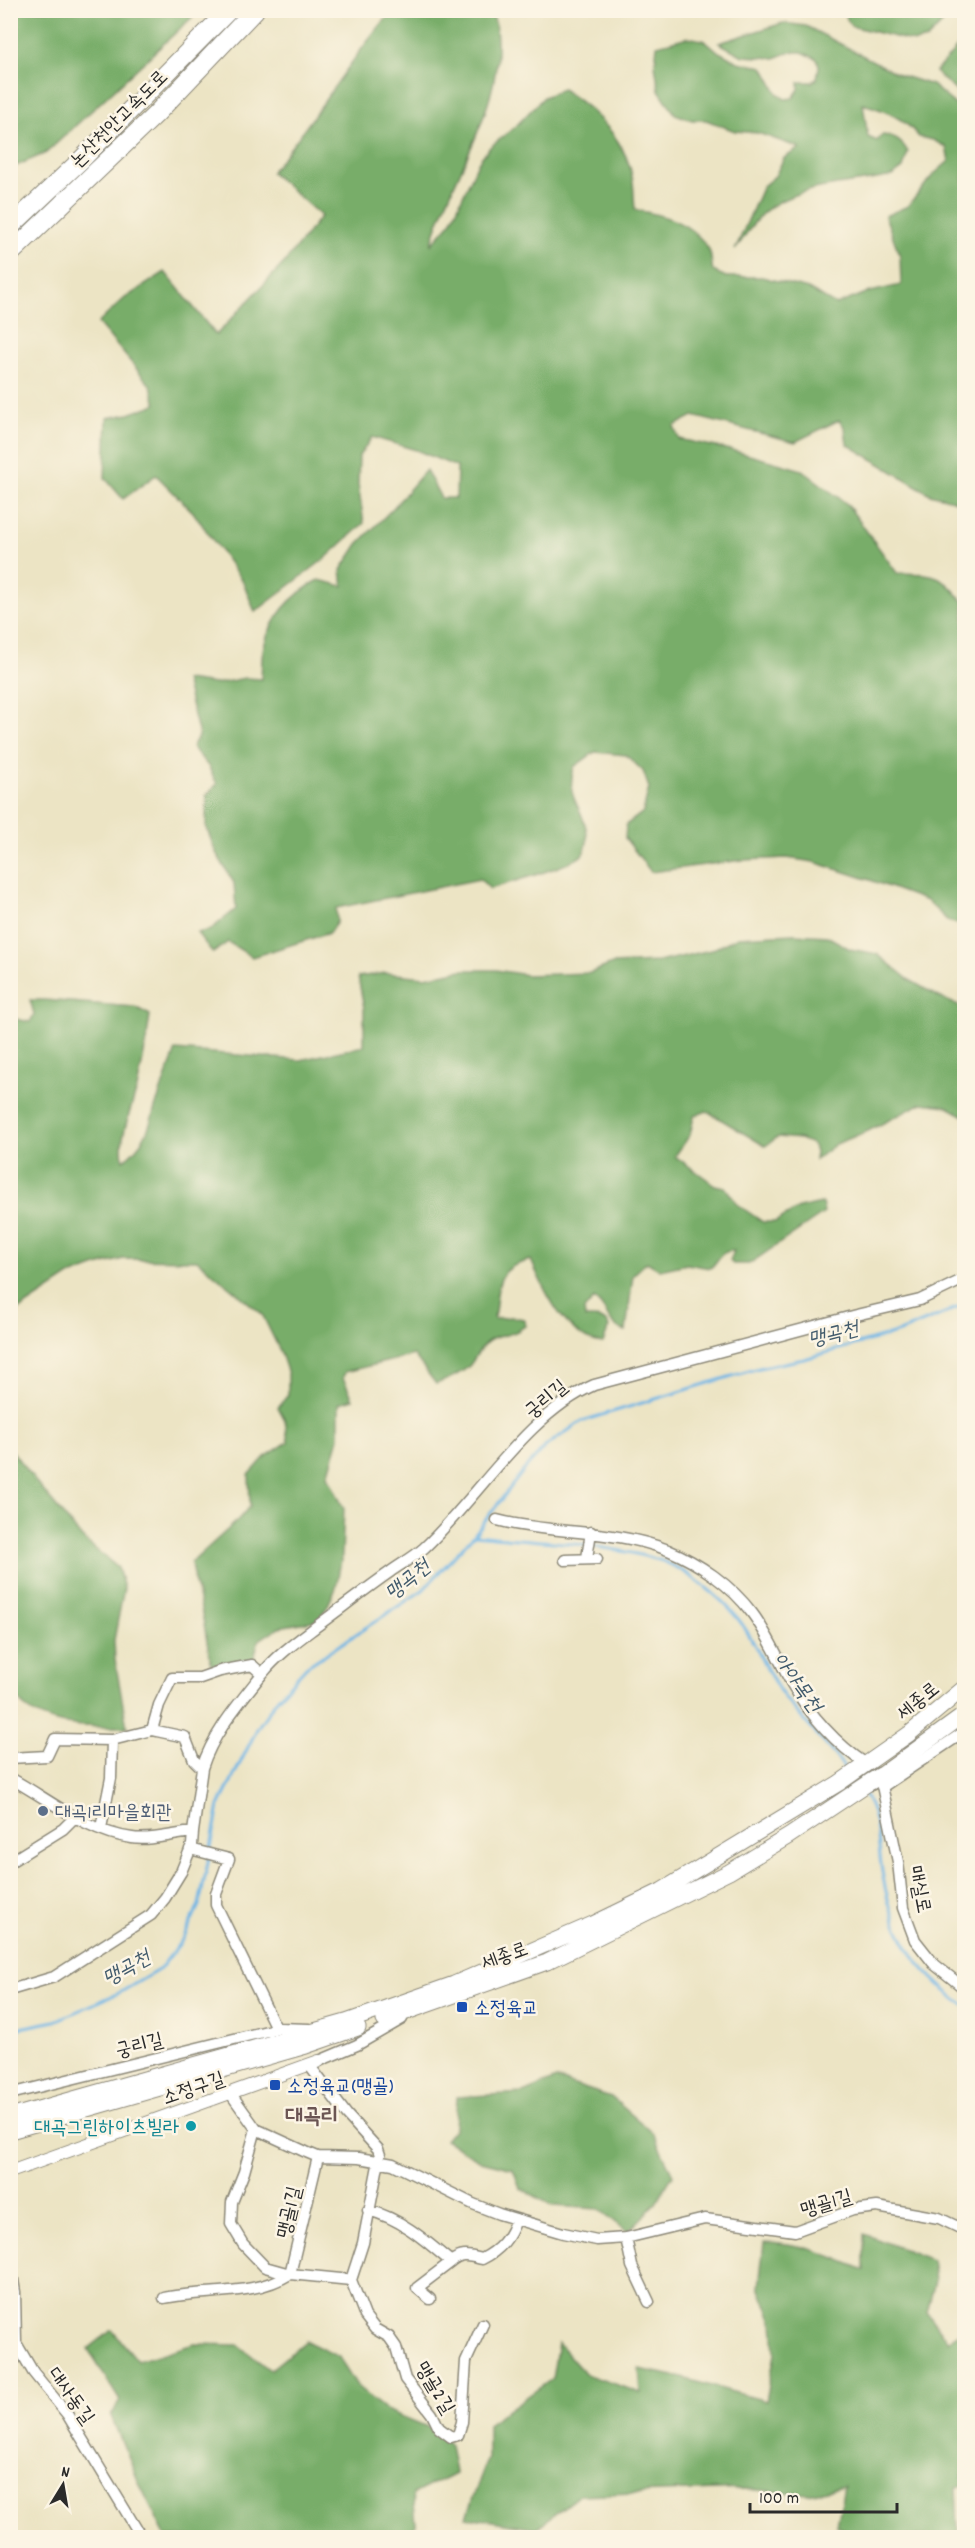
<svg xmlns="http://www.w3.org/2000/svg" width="975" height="2548" font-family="Dekko,'Poor Story',sans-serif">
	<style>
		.forest { fill: #78ad69; stroke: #526c4a; stroke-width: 1.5 }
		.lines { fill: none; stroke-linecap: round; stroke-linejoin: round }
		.stream { stroke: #6eb5e5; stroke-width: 3 }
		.minor-casing { stroke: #8c8878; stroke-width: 13 }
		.tertiary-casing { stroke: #8c8878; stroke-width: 14 }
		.primary-casing { stroke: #8c8878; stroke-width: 17 }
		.trunk-casing { stroke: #8c8878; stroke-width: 19 }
		.motorway-casing { stroke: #8c8878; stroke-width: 20 }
		.minor { stroke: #fff; stroke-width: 10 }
		.tertiary { stroke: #fff; stroke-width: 12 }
		.primary { stroke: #fff; stroke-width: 15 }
		.trunk { stroke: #fff; stroke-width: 16 }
		.motorway { stroke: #fff; stroke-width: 18 }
		.rail-casing { stroke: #2b2b2b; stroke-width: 5 }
		.rail { stroke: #fcf5e5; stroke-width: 3; stroke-dasharray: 9; stroke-linecap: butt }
		.service-dot { fill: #5c6f8a; stroke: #fcf5e5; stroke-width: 2 }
		.transit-dot { fill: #1a4fb4; stroke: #fcf5e5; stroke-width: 2 }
		.culture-dot { fill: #0f9aa8; stroke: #fcf5e5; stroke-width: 2 }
		.labels { text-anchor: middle; stroke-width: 5; stroke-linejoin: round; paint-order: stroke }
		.street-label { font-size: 20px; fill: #2b2b2b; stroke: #fcf5e5 }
		.service-label { font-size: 20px; fill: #4e5e75; stroke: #fcf5e5; text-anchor: start }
		.transit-label { font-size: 20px; fill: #164399; stroke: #fcf5e5; text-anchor: start }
		.culture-label { font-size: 20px; fill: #0d838f; stroke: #fcf5e5; text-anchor: end }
		.water-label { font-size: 21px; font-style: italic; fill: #425b6c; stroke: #fcf5e5 }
		.quarter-label { font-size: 22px; font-weight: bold; fill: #6b5553; stroke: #fcf5e5 }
	</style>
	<rect width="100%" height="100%" fill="#fcf5e5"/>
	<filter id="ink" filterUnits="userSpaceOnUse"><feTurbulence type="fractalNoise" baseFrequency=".0167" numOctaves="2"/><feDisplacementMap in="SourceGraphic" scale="12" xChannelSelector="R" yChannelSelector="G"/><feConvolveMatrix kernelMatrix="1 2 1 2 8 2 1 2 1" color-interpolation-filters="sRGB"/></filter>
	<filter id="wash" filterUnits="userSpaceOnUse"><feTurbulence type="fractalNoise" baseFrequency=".008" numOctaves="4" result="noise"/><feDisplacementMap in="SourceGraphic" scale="24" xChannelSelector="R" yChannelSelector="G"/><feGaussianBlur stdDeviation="1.35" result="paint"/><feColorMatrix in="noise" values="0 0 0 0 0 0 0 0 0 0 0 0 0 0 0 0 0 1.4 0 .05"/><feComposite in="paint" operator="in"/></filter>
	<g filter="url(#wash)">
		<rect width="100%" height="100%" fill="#ece4c4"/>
		<!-- forest -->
		<path class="forest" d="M11 10H199V11L46 153 11 168Z
			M393 11H479L494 18C512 98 451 173 431 245L451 222 479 161 489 148 515 127 544 97 562 89C595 110 627 140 633 181 634 190 634 200 635 210 664 215 691 222 708 248 712 254 711 264 713 271L726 277H762L808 289 836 305 866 293 901 285 900 256 885 216 908 206 933 175 949 161 946 147 933 140 919 137C904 118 887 111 863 104L868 137 877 141 882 135C894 136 902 141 908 152L903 168 892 176C851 186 797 183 763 213 752 223 744 238 735 250L763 186 775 176 784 158 800 148 758 133 735 131 706 120H692L675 114 659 90 655 65 657 45 688 37 706 41 719 52 738 62 763 67 778 94 785 99 793 98 799 89V82H812L817 79 819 66 817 59 802 52H790L775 58 743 56 719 43 783 23 806 26 900 75 932 85 964 112V500L960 502 930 494 847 444 845 428 839 420 795 442 693 416 674 426 679 439 735 451 802 470 847 504 897 573C936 574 938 571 964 602V926L948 921 927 901 870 880 814 862 787 858 743 860 651 872 625 838 626 825 643 812 649 788 643 771 626 755 595 752 574 767C567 798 576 797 585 824 588 835 589 846 582 855 572 866 507 883 490 889L480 879 336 908 337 922 329 933 252 957 228 942 213 953 197 933 210 930 236 909 234 883 215 851 206 826 207 795 217 784 208 766 192 747 199 735 185 680 215 684 245 678 261 679C262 668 261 656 264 646 272 616 293 594 319 580L343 586 341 570 358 544 394 507 426 470 441 498H456L457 467 416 450 372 437 359 456 358 484 364 523 327 557 255 612 243 582 193 512 156 475 123 499 105 478 107 418 129 414 156 404 151 386 98 323 125 298 165 272 216 335 285 262 321 216 271 172C315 121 348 60 393 11Z
			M847 11V10L955 11 927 39 915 42 851 26 846 17Z
			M964 40V98L935 72Z
			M794 934 827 936 850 949 877 954 908 979 939 997 964 1008V1116L946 1106 922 1103 868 1131 836 1144 815 1160 816 1152 812 1144 800 1139 778 1137 765 1146 707 1111 694 1116 690 1135 675 1156 715 1185 725 1187 738 1205 763 1222H775L799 1208 822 1203 824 1213 749 1264H733L730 1261 734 1251C719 1250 719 1262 710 1268L687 1264 660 1270 647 1262 633 1275 626 1331C604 1324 610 1309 594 1299L584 1310 585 1318C595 1318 605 1317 609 1327L603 1343C566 1340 544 1290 531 1260 494 1268 499 1286 494 1319L511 1317 524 1319 525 1326C510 1338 502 1333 490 1340 479 1346 477 1357 469 1366 460 1375 447 1380 436 1384L414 1355 345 1372 343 1378 353 1399 339 1403V1438L328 1476 344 1509 342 1555 336 1588 327 1607 318 1620 279 1627 258 1641 254 1661 225 1662 212 1665C207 1648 206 1631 202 1614 199 1596 193 1581 191 1563L236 1522 250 1506 249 1475 265 1457 288 1442 285 1420 278 1407 288 1395V1374L281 1353 262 1314 197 1260 123 1259 97 1266 70 1276 11 1315V1018L30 1022 34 1014 30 1000H44L135 1007 150 1015C147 1039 143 1061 138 1084 134 1103 116 1143 124 1160 149 1140 148 1127 158 1099 163 1083 170 1067 176 1050L300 1060 364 1046V1008L358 977 386 973 425 977 462 970H496L527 975 590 973 612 964 658 962 711 950 738 937Z
			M10 1448 27 1471 82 1538 118 1568 124 1588 114 1640 115 1660 127 1727C94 1727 50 1729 24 1706 18 1701 15 1693 11 1687Z
			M556 2079 611 2097 653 2133 673 2175 656 2203 628 2232 599 2209 553 2206 520 2188 513 2169 481 2161 445 2140 455 2128 457 2097 523 2093Z
			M864 2234 932 2260 935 2281 927 2312 947 2341 964 2330V2485L956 2487 958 2531 949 2537H857L837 2526 844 2486 809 2494 744 2489 579 2495 537 2528 466 2517 488 2457V2424L552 2379 558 2343 585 2374 641 2393 639 2369 679 2377 766 2401 775 2354 773 2321 759 2287 764 2242C801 2242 831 2256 864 2270Z
			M112 2330 138 2361 194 2344 238 2345 270 2370 306 2341 339 2357 359 2389 386 2410 435 2430 450 2445 455 2473 413 2494 416 2523 409 2537H166L140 2485 111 2416 120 2401 88 2349Z"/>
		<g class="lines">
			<!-- stream -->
			<path class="stream" d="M475 1535C536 1542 600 1542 659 1560 685 1568 722 1598 739 1620 757 1643 766 1674 785 1698 805 1723 828 1745 847 1771
				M863 1793C881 1818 877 1849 883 1877 894 1937 916 1970 964 2005
				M210 1852 219 1806 258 1727 277 1699 306 1667 423 1590 474 1535 524 1470 546 1446 582 1421 759 1368 804 1359 900 1332 964 1305
				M10 2030 55 2021 121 1992 160 1969 183 1939 199 1905 209 1858"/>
		</g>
	</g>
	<g filter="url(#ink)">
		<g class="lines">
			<defs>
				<path id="minor" d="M497 1520C553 1535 612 1528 668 1550 699 1563 731 1585 752 1613 768 1634 779 1661 792 1684 810 1715 837 1745 866 1764
					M587 1558 591 1532
					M565 1560 597 1559
					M262 1674C279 1653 300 1639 321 1623 344 1606 367 1588 390 1572 401 1564 414 1557 424 1548 478 1498 526 1415 594 1385L856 1315 920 1300 964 1279
					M152 1730 159 1705 172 1678H200L220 1671 252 1665 262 1674C240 1702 213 1733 202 1768
					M10 1758 47 1756 55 1739 112 1740 152 1730 185 1737 194 1760 202 1768 193 1832
					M880 1776 898 1862 903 1908 915 1940 934 1964 964 1988
					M10 1778C49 1799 87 1832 132 1838 150 1841 174 1834 193 1832L192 1845 181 1872 165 1898 151 1915 54 1977 10 1990
					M882 1787 964 1732
					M101 1828 111 1778 112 1740
					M190 1849 229 1859 216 1894V1905L276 2028
					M10 1862 63 1829 75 1817
					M319 2061 357 2045 402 2019
					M10 2094 279 2028 309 2029
					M231 2094 256 2129 306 2152 318 2157 359 2158 393 2164 473 2204 499 2214 563 2233 597 2240 626 2238 705 2219 795 2231 853 2210 877 2207 939 2218 964 2230
					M256 2129 244 2172 232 2202 231 2224 243 2244 265 2267 290 2274 351 2280 363 2243 380 2155 378 2149 347 2115 309 2065
					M368 2210C402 2219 425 2240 451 2262 462 2253 469 2256 482 2259 500 2250 510 2238 516 2219
					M626 2238 632 2266 649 2302
					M10 2261 15 2292 16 2343 33 2372 67 2414 142 2538
					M351 2280 365 2316 375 2329 389 2337 396 2347 405 2379 432 2414 439 2428 451 2437 458 2435 462 2422 466 2361 483 2324
					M164 2298C206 2289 253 2297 290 2274L318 2157
					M430 2299 417 2288 451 2262"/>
				<path id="tertiary" d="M10 2172 319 2061"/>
				<path id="primary" d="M880 1776 964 1715
					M384 2020 547 1962 729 1872 789 1836 870 1782
					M10 2117 346 2022 454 1984 593 1924 661 1891 839 1783 909 1734 964 1688
					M10 2131 306 2046 358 2028"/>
				<path id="trunk" d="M870 1782 880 1776"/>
				<path id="motorway" d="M10 227 81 160 229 10
					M10 254 155 115 255 10"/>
			</defs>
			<!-- minor casing -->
			<use href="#minor" class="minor-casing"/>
			<!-- tertiary casing -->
			<use href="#tertiary" class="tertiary-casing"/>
			<!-- primary casing -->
			<use href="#primary" class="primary-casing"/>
			<!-- trunk casing -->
			<use href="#trunk" class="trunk-casing"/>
			<!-- motorway casing -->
			<use href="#motorway" class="motorway-casing"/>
			<!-- minor -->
			<use href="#minor" class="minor"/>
			<!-- tertiary -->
			<use href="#tertiary" class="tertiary"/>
			<!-- primary -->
			<use href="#primary" class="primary"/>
			<!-- trunk -->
			<use href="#trunk" class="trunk"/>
			<!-- motorway -->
			<use href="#motorway" class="motorway"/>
			<defs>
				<path id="rail" d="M10 2532 16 2538"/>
			</defs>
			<!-- rail casing -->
			<use href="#rail" class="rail-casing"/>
			<!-- rail -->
			<use href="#rail" class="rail"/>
		</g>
	</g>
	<!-- markers -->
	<circle class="service-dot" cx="43" cy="1811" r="6"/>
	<g class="transit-dot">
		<rect x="456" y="2001" width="12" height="12" rx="3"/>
		<rect x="269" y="2079" width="12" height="12" rx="3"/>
	</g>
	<circle class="culture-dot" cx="191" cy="2126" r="6"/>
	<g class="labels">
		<!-- street labels -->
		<g class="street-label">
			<text transform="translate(118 118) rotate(-45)" y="7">논산천안고속도로</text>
			<text transform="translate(545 1398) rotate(-40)" y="7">궁리길</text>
			<text transform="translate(917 1700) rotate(-39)" y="7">세종로</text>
			<text transform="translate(921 1889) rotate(79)" y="7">매실로</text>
			<text transform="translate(504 1955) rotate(-20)" y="7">세종로</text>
			<text transform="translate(139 2044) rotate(-14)" y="7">궁리길</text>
			<text transform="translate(193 2087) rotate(-19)" y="7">소정구길</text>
			<text transform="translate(826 2202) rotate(-17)" y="7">맹골1길</text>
			<text transform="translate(288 2212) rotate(-77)" y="7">맹골1길</text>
			<text transform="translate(436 2387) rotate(59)" y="7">맹골2길</text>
			<text transform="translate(72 2395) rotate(54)" y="7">대사동길</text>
		</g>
		<!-- service labels -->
		<g class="service-label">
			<text x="55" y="1818">대곡1리마을회관</text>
		</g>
		<!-- transit labels -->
		<g class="transit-label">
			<text x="474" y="2014">소정육교</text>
			<text x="287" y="2092">소정육교(맹골)</text>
		</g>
		<!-- culture labels -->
		<g class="culture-label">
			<text x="179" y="2133">대곡그린하이츠빌라</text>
		</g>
		<!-- water labels -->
		<g class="water-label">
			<text transform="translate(833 1333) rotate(-14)" y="7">맹곡천</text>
			<text transform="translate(407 1579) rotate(-39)" y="7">맹곡천</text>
			<text transform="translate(798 1682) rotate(54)" y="7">아야목천</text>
			<text transform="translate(126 1967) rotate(-29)" y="7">맹곡천</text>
		</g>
		<!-- quarter labels -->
		<g class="quarter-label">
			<text x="312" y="2122">대곡리</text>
		</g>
	</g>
	<!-- margin -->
	<rect width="975" height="2548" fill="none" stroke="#fcf5e5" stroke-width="36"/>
	<!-- north arrow -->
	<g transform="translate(63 2485) rotate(11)" stroke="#fcf5e5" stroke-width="4.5" paint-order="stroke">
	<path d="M0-4.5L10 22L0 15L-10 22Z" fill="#2b2b2b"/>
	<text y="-9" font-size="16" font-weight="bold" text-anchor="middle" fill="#2b2b2b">N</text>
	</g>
	<!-- scale -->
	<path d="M750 2503v9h147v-9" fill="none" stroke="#2b2b2b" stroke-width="3"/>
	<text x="759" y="2503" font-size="18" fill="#2b2b2b" stroke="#fcf5e5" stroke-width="4.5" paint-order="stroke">100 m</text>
</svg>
